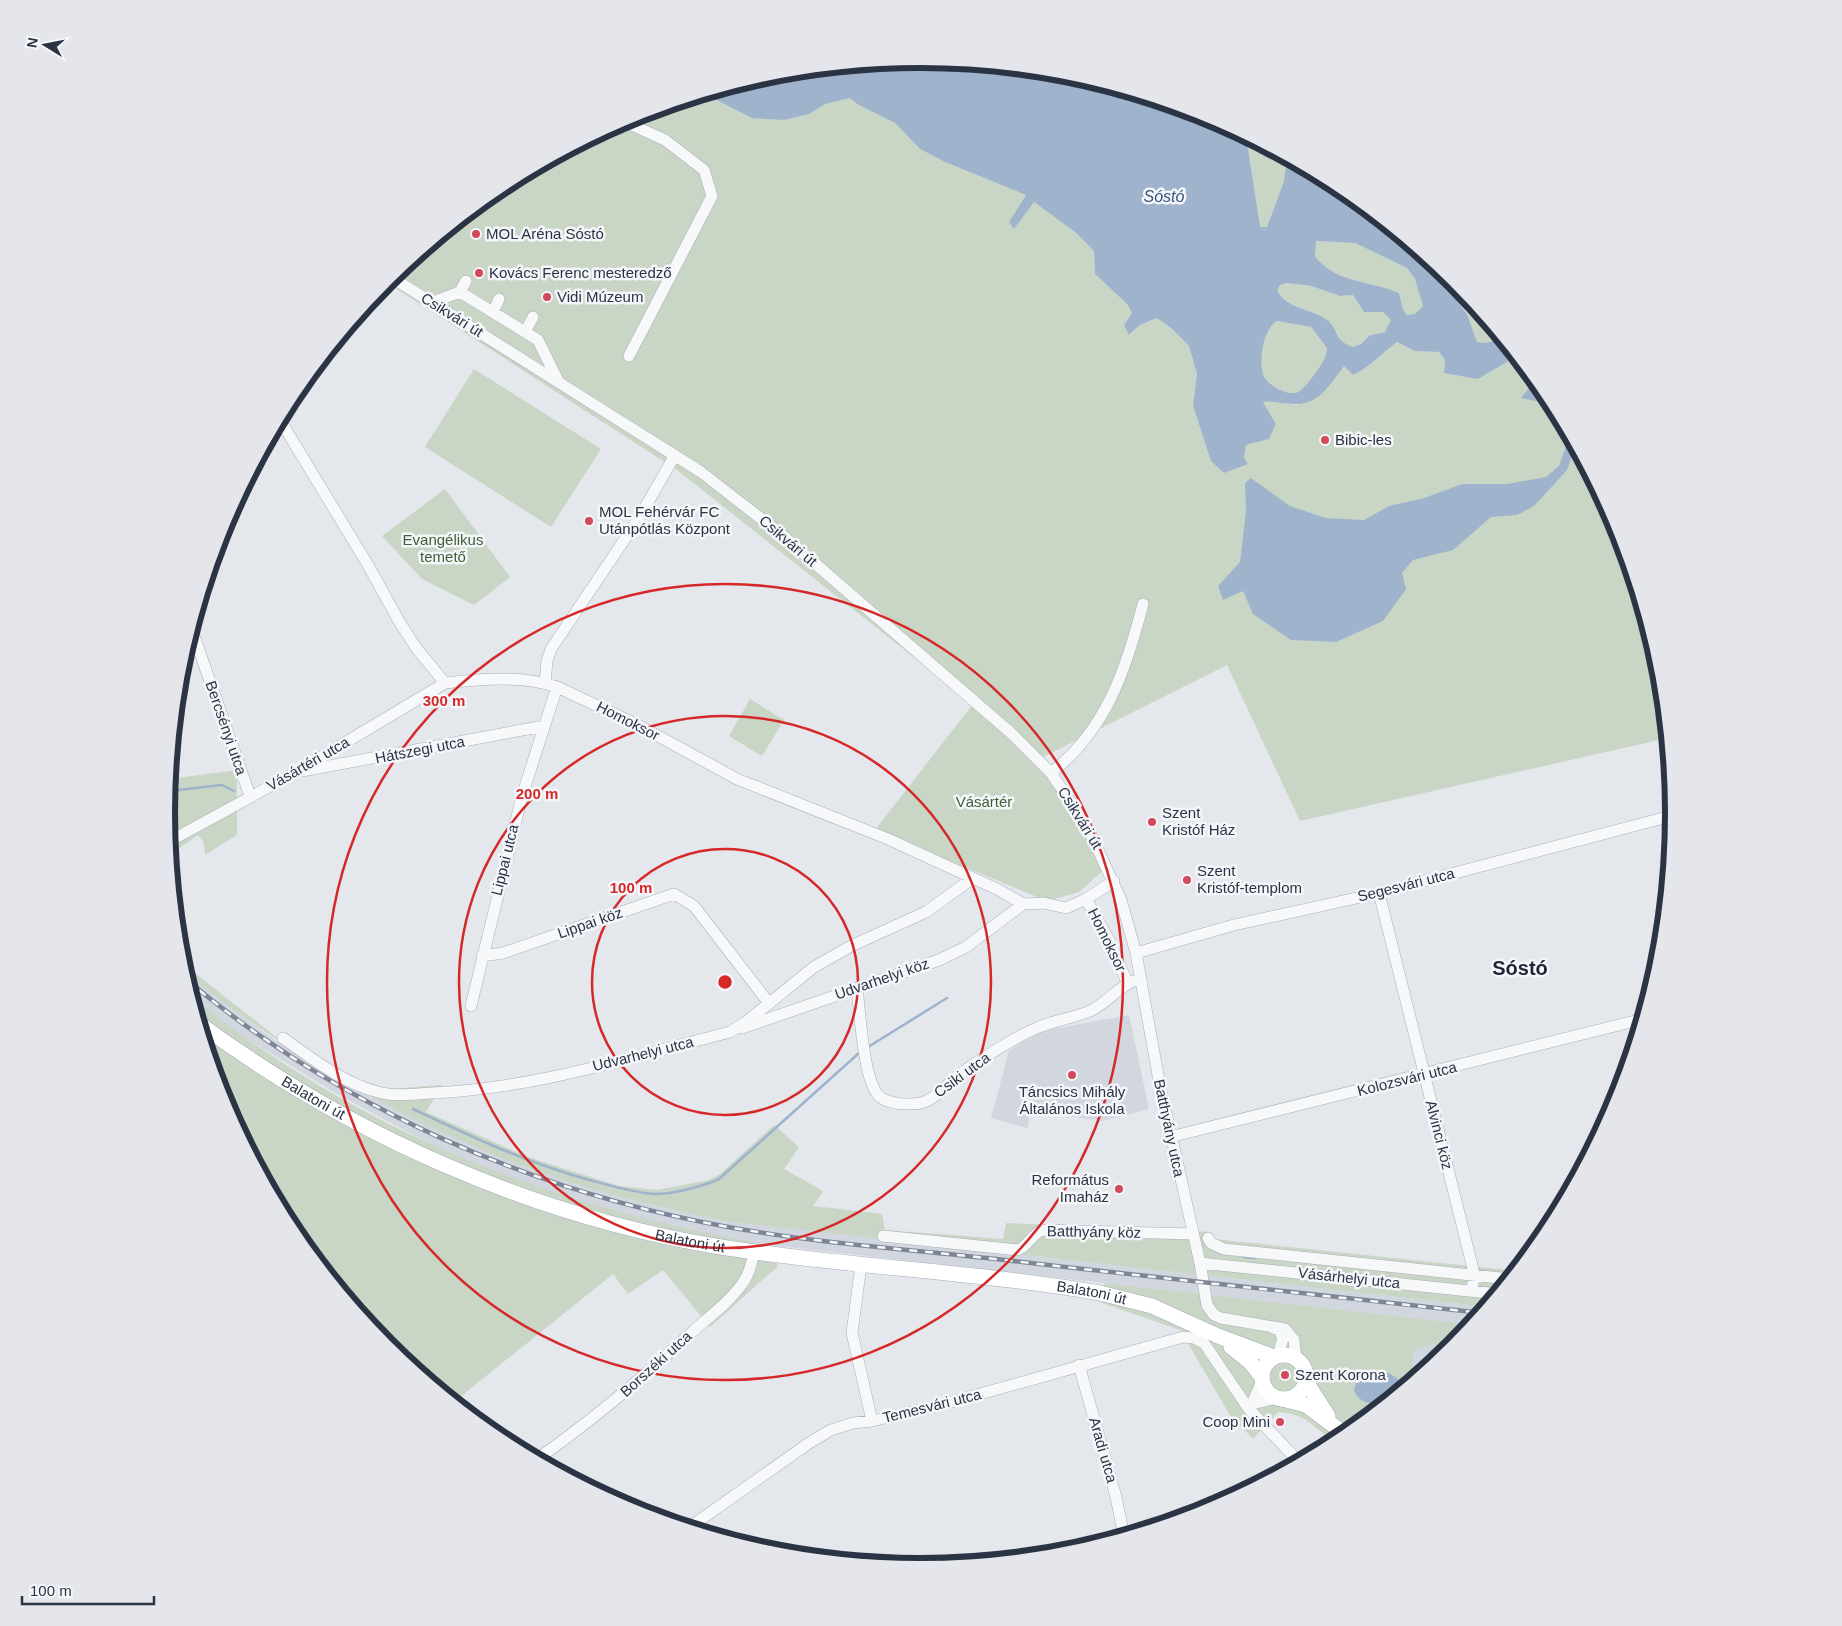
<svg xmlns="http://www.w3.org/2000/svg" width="1842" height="1626" font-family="Arial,sans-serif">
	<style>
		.built { fill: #d2d6de }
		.green { fill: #c9d6c5 }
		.water { fill: #9fb4cc; fill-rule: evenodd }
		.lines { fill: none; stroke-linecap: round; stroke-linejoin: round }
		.stream { stroke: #9fb4cc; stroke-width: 2.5 }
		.minor-casing { stroke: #a9aeb7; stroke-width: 12 }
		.major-casing { stroke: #a3abb8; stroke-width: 16 }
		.minor { stroke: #f7f8fa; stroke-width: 11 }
		.major { stroke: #fff; stroke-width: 15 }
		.rail-casing { stroke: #7d8696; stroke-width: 4.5 }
		.rail { stroke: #f4f6f9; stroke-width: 2.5; stroke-dasharray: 8; stroke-linecap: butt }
		.ring { fill: none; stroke: #d62828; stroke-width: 2.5 }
		.poi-dot { fill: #d1495b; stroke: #f4f6f9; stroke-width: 2 }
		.labels { text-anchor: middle; stroke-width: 5; stroke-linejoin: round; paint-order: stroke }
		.poi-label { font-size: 15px; fill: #2b3445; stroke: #f4f6f9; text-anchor: start }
		.street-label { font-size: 15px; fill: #2b3445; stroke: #f4f6f9 }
		.park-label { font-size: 15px; fill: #3f6138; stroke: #f4f6f9 }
		.water-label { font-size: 16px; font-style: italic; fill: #34527a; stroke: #f4f6f9 }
		.district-label { font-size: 20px; font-weight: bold; fill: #1d2536; stroke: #f4f6f9 }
		.rim { fill: none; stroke: #2b3445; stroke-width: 6 }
		.centre { fill: #d62828; stroke: #f4f6f9; stroke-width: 2.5 }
		.ring-label { font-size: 15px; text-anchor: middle; font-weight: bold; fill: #d62828; stroke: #f4f6f9; stroke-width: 5; stroke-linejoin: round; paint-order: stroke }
	</style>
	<rect width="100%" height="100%" fill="#e4e7ec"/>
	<!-- built -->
	<path class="built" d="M185 973 279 1043 363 1093 461 1140 519 1164 630 1199 730 1222 1487 1307 1454 1347 1411 1382 1414 1350 1451 1338 1456 1323 770 1245 700 1233 620 1214 528 1185 480 1167 438 1148 335 1093 233 1030 193 998Z
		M1129 1015 1149 1109 1103 1121 1030 1111 1028 1128 991 1118 1009 1051 1042 1031Z"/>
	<!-- green -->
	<path class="green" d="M774 73 850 98 857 104 895 123 920 149 945 162 1026 195 1010 222 1014 229 1033 201 1075 232 1094 251 1095 274 1128 305 1132 313 1124 325 1130 335 1140 325 1157 318 1171 328 1189 346 1197 374 1193 406 1211 461 1248 464 1244 458 1246 445 1269 439 1276 424 1263 402 1274 401 1297 405 1344 366 1353 375C1370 367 1382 353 1397 342L1415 351 1439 352 1445 360 1478 379 1517 356 1536 379 1522 398 1545 403 1552 402 1570 435 1568 445 1576 448V446L1618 525 1661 666 1668 738 1300 821 1227 665 1039 759 1109 865 1079 892 1047 901 875 830 973 704 677 470 386 282 502 186 633 116Z
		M1246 136 1287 158 1284 181 1267 228 1260 227 1257 220Z
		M1369 210 1420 252C1398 242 1376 235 1369 210Z
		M1316 241 1355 243 1407 268 1415 279 1424 306 1415 315H1407L1403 309 1399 293C1377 283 1302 276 1316 241Z
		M1423 254 1455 280 1503 339 1485 343 1477 342 1467 314 1449 291 1442 277 1432 272Z
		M1287 283 1311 286 1340 296 1353 295 1364 312H1383L1392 320 1385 332 1370 335 1361 344 1353 347C1332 339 1340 330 1327 320 1311 308 1287 309 1277 290L1280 285Z
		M1277 321 1311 327 1327 347C1326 360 1318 368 1312 378 1309 382 1303 390 1298 392 1289 397 1265 384 1263 374 1259 360 1263 329 1277 321Z
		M474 369 601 449 551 527 425 447Z
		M445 489 510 577 474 605 422 579 382 536Z
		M750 699 784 720 762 756 729 736Z
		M237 770V835L205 855 204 843 198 835 171 854 167 813 170 779Z
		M182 963 280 1040 314 1056 350 1077 388 1089 442 1085 426 1112 528 1157 619 1186 657 1190 709 1180 720 1174 774 1125 799 1147 784 1169 823 1191 813 1206 882 1214 885 1230 1003 1239 1006 1223 1211 1232 1214 1239 1517 1271 1487 1307 730 1222C659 1207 586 1190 518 1164 397 1118 287 1053 185 973Z
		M193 998C363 1134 557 1209 770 1245L778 1266 710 1327 663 1270 628 1294 613 1274 455 1401 387 1346 294 1232 224 1101Z
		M1104 1283 1457 1323 1452 1338 1414 1350 1411 1382 1340 1440 1334 1443C1315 1427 1304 1413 1278 1412L1253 1439 1230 1415 1180 1330 1102 1303Z"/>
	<!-- water -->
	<path class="water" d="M921 59 1068 73 1210 116 1246 136 1260 227H1267L1284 181 1287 158 1340 186 1369 210 1373 223 1389 238 1423 254 1432 271 1442 277 1449 291 1467 314 1477 342 1485 343 1503 339 1517 356 1478 379 1444 373 1445 360 1439 352 1415 351 1397 342C1382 353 1370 367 1353 375L1344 366C1331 383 1319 405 1295 404 1284 404 1274 401 1263 402L1276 424 1269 439 1246 445 1244 458 1248 464 1224 473 1211 461 1193 406 1197 374 1189 346 1171 328 1157 318 1140 325 1129 335 1124 325 1132 313 1128 305 1095 274 1094 251 1075 232 1034 202 1014 229 1009 222 1026 195 945 162 920 149 895 123 857 104 850 98 825 104 809 114 784 120 752 118 705 94 774 73ZM1316 241 1355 243 1407 268 1415 279 1423 306 1415 314 1407 315 1403 309 1399 293C1371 281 1333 282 1315 256ZM1287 283 1311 286 1340 296 1353 295 1364 312H1383L1391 320 1385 332 1370 335 1361 344 1353 347C1332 339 1340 330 1327 320 1311 308 1286 309 1277 290L1280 285ZM1277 321 1311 327 1327 348C1326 359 1320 366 1314 375 1310 380 1304 389 1298 392 1289 397 1265 384 1263 374 1259 360 1263 329 1277 321Z
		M1536 379 1552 402 1545 403 1521 398Z
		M1570 435 1576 446 1567 470 1534 506 1517 515 1491 517 1453 550 1413 560 1402 573 1406 589 1383 621 1336 642 1291 640 1253 614 1243 591 1223 600 1218 586 1240 562 1246 511 1245 483 1251 478 1290 506 1325 518 1364 520 1389 506 1424 498 1462 484H1507L1546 477 1559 466Z
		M1387 1372 1398 1379 1397 1393 1379 1408C1369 1401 1357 1403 1354 1389L1359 1376Z"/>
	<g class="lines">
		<!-- stream -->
		<path class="stream" d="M169 791 222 785 234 791
			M868 1047 947 998
			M413 1109C470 1136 525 1162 586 1179 608 1185 630 1192 653 1194 670 1195 704 1186 719 1179L859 1053
			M1244 1257 1255 1258"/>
		<defs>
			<path id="minor" d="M623 121 665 140 704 170 712 196 629 356
				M391 277 701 472 782 535 1011 733 1051 773 1088 828 1121 900 1136 953 1160 1086 1200 1263 1207 1305 1214 1315 1221 1318 1285 1329 1294 1340 1296 1359
				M460 292 466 281
				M433 302 460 292 538 340 558 381
				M493 312 499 299
				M525 332 533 317
				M280 420 368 565 400 623 417 649 445 683
				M192 630 250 796
				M445 683C482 679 522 675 557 687L638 725 737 779 888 839 999 890 1023 904 1044 903 1066 908 1086 899 1114 881
				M545 683 547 661 551 649 639 518 675 455
				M302 771 544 726
				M1051 773C1106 730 1126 670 1143 604
				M170 841 296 772 445 683
				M1379 893 1472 1265 1474 1275 1472 1291
				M1086 899 1109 940 1127 982
				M1136 953 1234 925 1379 893 1675 815
				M482 956 503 953 674 894 694 906 768 1002
				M857 988C860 1012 863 1077 878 1095 887 1105 909 1105 921 1103 937 1099 950 1080 964 1071 988 1055 1013 1038 1039 1027 1056 1020 1074 1018 1090 1011 1109 1002 1120 984 1140 979
				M471 1006 522 796 557 687
				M742 1028 939 960 966 947 1023 904
				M283 1038C311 1058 343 1083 378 1092 394 1097 414 1094 431 1093 532 1089 632 1057 730 1032L746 1022 814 967 851 946 926 912 973 878
				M1170 1137 1643 1019
				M883 1236 1018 1250C1028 1246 1032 1234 1042 1230L1193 1234
				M1208 1238 1211 1243 1224 1249 1510 1279
				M1200 1263 1498 1294
				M861 1265 852 1333 872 1421
				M1273 1328 1279 1330 1283 1338 1278 1356
				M1079 1365 1116 1497 1124 1536
				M1252 1404 1277 1398
				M1248 1408 1252 1404 1262 1381
				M537 1459C592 1421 641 1379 690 1334 707 1318 729 1303 742 1284 749 1275 752 1263 754 1252
				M690 1527 809 1443 831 1430 853 1423 872 1421 941 1405 1183 1337 1194 1338 1204 1343 1248 1408 1299 1462"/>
			<g id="major">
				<path id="s1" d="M201 1025C352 1135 530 1215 715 1246 843 1267 973 1271 1100 1293L1152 1306 1218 1336 1274 1357"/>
				<path d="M1231 1347 1251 1363 1262 1377"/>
				<circle cx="1284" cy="1377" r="22"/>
				<path d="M1305 1380 1328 1416"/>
				<path d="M1282 1399 1306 1405 1346 1435"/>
			</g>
		</defs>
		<!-- minor casing -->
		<use href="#minor" class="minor-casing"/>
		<!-- major casing -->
		<use href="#major" class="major-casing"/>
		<!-- minor -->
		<use href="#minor" class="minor"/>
		<!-- major -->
		<use href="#major" class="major"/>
		<defs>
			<path id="rail" d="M187 980C340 1108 533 1192 728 1227 822 1244 919 1250 1013 1261 1169 1279 1325 1296 1482 1313"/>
		</defs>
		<!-- rail casing -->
		<use href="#rail" class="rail-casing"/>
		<!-- rail -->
		<use href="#rail" class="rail"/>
	</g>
	<!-- distance rings -->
	<g class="ring">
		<circle cx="725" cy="982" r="133"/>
		<circle cx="725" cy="982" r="266"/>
		<circle cx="725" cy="982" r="398"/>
	</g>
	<!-- markers -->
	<g class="poi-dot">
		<circle cx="476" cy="234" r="5"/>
		<circle cx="479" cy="273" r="5"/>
		<circle cx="547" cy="297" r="5"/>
		<circle cx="1325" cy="440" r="5"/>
		<circle cx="589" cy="521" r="5"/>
		<circle cx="1152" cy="822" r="5"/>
		<circle cx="1187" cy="880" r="5"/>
		<circle cx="1072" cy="1075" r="5"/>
		<circle cx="1119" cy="1189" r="5"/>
		<circle cx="1285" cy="1375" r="5"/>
		<circle cx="1280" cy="1422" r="5"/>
	</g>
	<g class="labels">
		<!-- poi labels -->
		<g class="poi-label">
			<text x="486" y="239">MOL Aréna Sóstó</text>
			<text x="489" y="278">Kovács Ferenc mesteredző</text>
			<text x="557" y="302">Vidi Múzeum</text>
			<text x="1335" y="445">Bibic-les</text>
			<text x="599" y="517">MOL Fehérvár FC<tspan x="599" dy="17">Utánpótlás Központ</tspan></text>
			<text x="1162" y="818">Szent<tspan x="1162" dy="17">Kristóf Ház</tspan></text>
			<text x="1197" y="876">Szent<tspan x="1197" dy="17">Kristóf-templom</tspan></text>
			<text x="1072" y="1097" text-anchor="middle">Táncsics Mihály<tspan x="1072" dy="17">Általános Iskola</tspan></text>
			<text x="1109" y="1185" text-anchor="end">Református<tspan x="1109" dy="17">Imaház</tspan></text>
			<text x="1295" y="1380">Szent Korona</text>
			<text x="1270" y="1427" text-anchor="end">Coop Mini</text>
		</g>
		<!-- street labels -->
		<g class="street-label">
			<text transform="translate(452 315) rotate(32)" y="5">Csikvári út</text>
			<text transform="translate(788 541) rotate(40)" y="5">Csikvári út</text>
			<text transform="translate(628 721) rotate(27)" y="5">Homoksor</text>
			<text transform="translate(226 728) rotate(71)" y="5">Bercsényi utca</text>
			<text transform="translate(420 750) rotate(-11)" y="5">Hátszegi utca</text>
			<text transform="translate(308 764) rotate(-30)" y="5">Vásártéri utca</text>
			<text transform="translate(1080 818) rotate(58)" y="5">Csikvári út</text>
			<text transform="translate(505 860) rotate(-76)" y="5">Lippai utca</text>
			<text transform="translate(1406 885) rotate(-14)" y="5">Segesvári utca</text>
			<text transform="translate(590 923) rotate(-19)" y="5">Lippai köz</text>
			<text transform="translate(1107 940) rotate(64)" y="5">Homoksor</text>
			<text transform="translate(882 979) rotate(-19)" y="5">Udvarhelyi köz</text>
			<text transform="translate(643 1054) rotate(-14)" y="5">Udvarhelyi utca</text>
			<text transform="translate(962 1075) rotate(-36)" y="5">Csiki utca</text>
			<text transform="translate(1407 1079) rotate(-14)" y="5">Kolozsvári utca</text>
			<text dy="5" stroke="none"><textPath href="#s1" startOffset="134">Balatoni út</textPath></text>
			<text transform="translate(1169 1128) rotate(78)" y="5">Batthyány utca</text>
			<text transform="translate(1439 1135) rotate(76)" y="5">Alvinci köz</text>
			<text transform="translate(1094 1232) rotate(1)" y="5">Batthyány köz</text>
			<text dy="5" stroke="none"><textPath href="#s1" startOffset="539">Balatoni út</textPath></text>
			<text transform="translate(1349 1278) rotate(6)" y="5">Vásárhelyi utca</text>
			<text dy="5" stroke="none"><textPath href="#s1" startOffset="944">Balatoni út</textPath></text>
			<text transform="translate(656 1364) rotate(-42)" y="5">Borszéki utca</text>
			<text transform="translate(932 1406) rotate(-14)" y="5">Temesvári utca</text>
			<text transform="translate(1103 1450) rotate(74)" y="5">Aradi utca</text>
		</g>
		<!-- park labels -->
		<g class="park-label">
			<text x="443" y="545">Evangélikus<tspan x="443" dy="17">temető</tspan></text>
			<text x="984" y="807">Vásártér</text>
		</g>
		<!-- water labels -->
		<g class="water-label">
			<text x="1164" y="202">Sóstó</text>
		</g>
		<!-- district labels -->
		<g class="district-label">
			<text x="1520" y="975">Sóstó</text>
		</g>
	</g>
	<!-- crop -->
	<path d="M0 0H1842V1626H0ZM175 813a745 745 0 1 1 1490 0a745 745 0 1 1-1490 0Z" fill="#e4e6eb" fill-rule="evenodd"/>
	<path class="rim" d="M175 813a745 745 0 1 1 1490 0a745 745 0 1 1-1490 0Z"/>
	<circle cx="725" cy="982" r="8" class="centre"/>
	<g class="ring-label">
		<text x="444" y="706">300 m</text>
		<text x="537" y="799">200 m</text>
		<text x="631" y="893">100 m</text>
	</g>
	<!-- north arrow -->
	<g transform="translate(45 45) rotate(280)" stroke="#f4f6f9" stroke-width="4" paint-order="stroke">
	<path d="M0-4L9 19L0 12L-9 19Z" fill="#2b3445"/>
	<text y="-8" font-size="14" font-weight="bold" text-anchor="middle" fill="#2b3445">N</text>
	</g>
	<!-- scale -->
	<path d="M22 1596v8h132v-8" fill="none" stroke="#2b3445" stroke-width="2.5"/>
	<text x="30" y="1596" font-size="15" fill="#2b3445" stroke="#f4f6f9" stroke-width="4" paint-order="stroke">100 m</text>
</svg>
